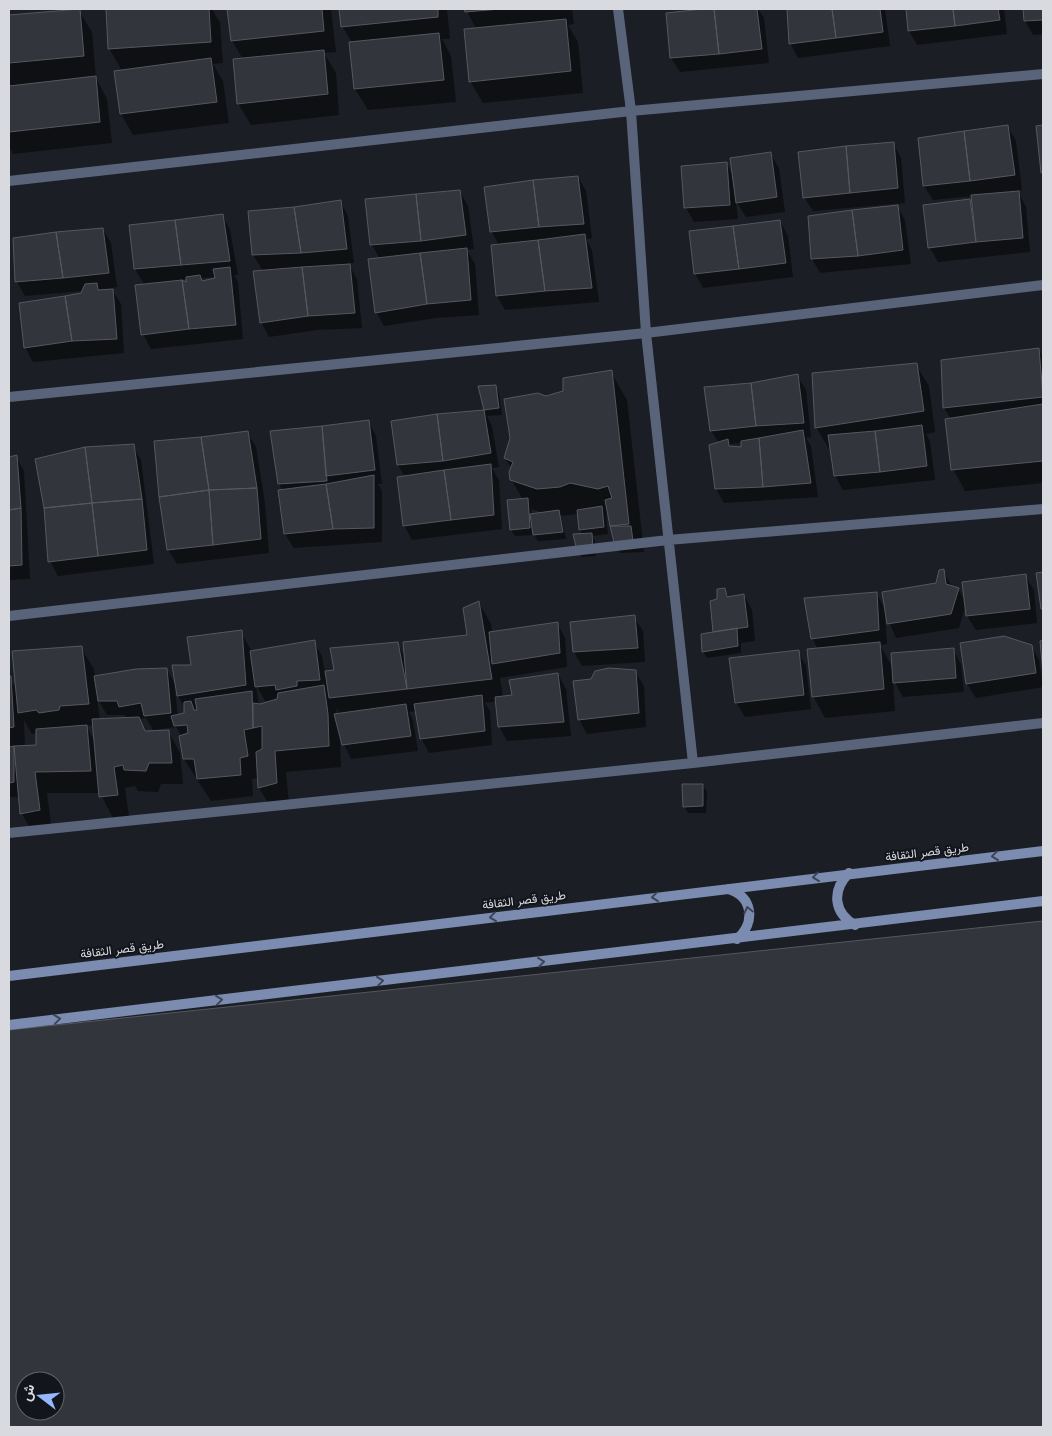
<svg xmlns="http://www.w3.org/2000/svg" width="1052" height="1436" font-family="Inter,Vazirmatn,sans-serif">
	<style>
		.shadow { fill: #0007; fill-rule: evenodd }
		.building { fill: #32353c; stroke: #54585f; fill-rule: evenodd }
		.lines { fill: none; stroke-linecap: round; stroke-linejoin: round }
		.lane { stroke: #59647a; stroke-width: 10 }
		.secondary { stroke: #7b8cb0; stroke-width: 10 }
		.oneway { stroke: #3c4557 }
		.labels { text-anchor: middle; stroke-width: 4; stroke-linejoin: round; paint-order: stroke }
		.street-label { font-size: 12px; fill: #d8dadf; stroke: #12151b }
	</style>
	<rect width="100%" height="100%" fill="#1b1e24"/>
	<!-- shadow -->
	<path class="shadow" d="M107 9H212L220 23 223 63 213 64 223 81 229 123 133 135 121 114 122 71 109 48Z
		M229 9H331L336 52 324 53 336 73 339 115 251 125 238 103 243 59 232 41Z
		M341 9H447L450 39H442L451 56 456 102 368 110 355 89 352 43 342 26Z
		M466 9H572L574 24 568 25 578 42 583 93 483 103 470 81 476 29Z
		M712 9H758L764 18 769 63 680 72 671 58 668 14Z
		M788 9H885L890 46 798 58 790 43Z
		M907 9H1004L1007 34 917 45 909 31Z
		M1024 9H1043V34L1033 35 1025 21Z
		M79 11 92 32 96 78 107 99 112 143 13 154 9 146V87H12V85H9V16Z
		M1008 127 1016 141 1022 190H1017L1026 207 1030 252 938 262 930 248 969 200 973 207V196L933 200 924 186 919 139Z
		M1037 127H1043V175L1042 172Z
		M893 143 901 158 905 203 813 211 804 197Z
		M770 153 779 168 785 212 746 217 736 201 738 219 694 222 686 208 726 163 734 176Z
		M578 177 586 191 592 238 586 239 592 250 599 302 505 310 497 296 499 245 491 231Z
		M460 192 468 206 474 249 467 250 475 264 479 315 436 318 384 326 376 312 380 259 372 245Z
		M340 201 348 216 354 263H348L357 279 362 328 317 330 269 337 261 322 263 271 253 255 249 212Z
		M897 206 905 220 911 264 820 273 812 259Z
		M222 215 230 230 238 275H234L238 282 243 339 151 349 143 334 144 284 135 269ZM217 277 203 282 201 278ZM187 279V284L179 280Z
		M780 221 788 236 793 277 703 288 695 273Z
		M103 229 111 243 117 287 111 288 121 304 124 353 33 362 25 347 82 294 83 291 25 296 17 282 14 239Z
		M1039 350 1043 358V483L965 491 953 469 951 419 944 408 942 361Z
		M916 365 929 386 935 432 926 434 930 441 935 480 843 490 835 476 831 449H829L816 427Z
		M611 372 627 400 644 552 620 553 616 546 609 516 606 515 608 534 592 536 595 541 596 556 582 557 578 550 583 535 580 530 578 514 561 516 566 539 538 541 534 535 515 536 511 530 523 500 511 479 512 469 505 458 546 397 564 392ZM531 509 544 513 532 515Z
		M797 376 806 390 811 437 806 438 811 446 818 497 724 503 716 489 711 446 719 443 711 431 705 388 751 384ZM742 443V449L732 447 730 444Z
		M495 386 499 393 502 415 487 416 492 426 499 467 492 468 499 480 502 529 412 540 404 525 405 477 398 465 393 422 486 411 479 388Z
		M368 421 376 436 382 484H378L382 491V542L294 548 285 534 283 491 279 484Z
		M247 433 256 447 265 503 269 553 177 564 168 550 160 497Z
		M133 446 141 460 154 564 58 576 50 561 45 508Z
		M16 457 24 471 30 579 9 580V458Z
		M943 570 952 587 958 589 966 602 1025 576 1034 590 1037 623 976 630 967 616 966 604 959 628 896 638 887 617H885L887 644 880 645 893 668 953 649 961 664 964 692 903 697 893 679 895 711 825 718 813 696 818 649 812 638 876 593 886 610 937 584Z
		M724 590 729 598 744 595 752 610 755 641 741 643V653L707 658 703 652 716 633 718 600Z
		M479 603 491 624 492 633 557 623 565 638 567 667 500 678 503 697 513 696 558 674 566 689 571 736 507 741 499 726 497 701 485 703 490 711 492 745 429 753 421 738 417 711 409 712 413 720 418 751 351 759 340 736 341 767 286 772 289 804 272 809 259 788V778L252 779 253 796 211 801 184 759 182 737 176 727 155 730V732L168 731 180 753 183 784H161L158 792 138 791 135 786 125 788 129 816 113 818 100 793H47L52 831 34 835 22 814 20 797H9V678L17 690 81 648 94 669 95 677 166 669 177 687 193 666 241 632 252 652 314 642 322 656 325 673 336 671 397 643 406 659 469 636ZM256 685 265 701H273L259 705ZM175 691 185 708 186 714 178 716ZM97 698 107 715H125L127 719 100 720ZM337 707 339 715H336ZM146 718 154 732 146 733 139 719ZM24 720 32 734 37 733 38 746 25 747ZM93 725 95 742 86 726Z
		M634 617 643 631 645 662 582 666 574 652Z
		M1031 646 1039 660 1043 687 976 698 967 684Z
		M798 652 806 666 811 709 745 717 736 702Z
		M635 671 644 686 646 727 587 734 579 719 592 680Z
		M703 785 707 792 706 813H688L684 806Z
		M1043 922V1427H9V1031ZM25 1381H55V1411H25Z"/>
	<!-- building -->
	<path class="building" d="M80 9 84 56 9 63V15Z
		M106 9H209L211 42 108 49Z
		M227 9H322L324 31 231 41Z
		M339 9H438V17L341 27Z
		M464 9H501L465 12Z
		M703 9H714L719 54 670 58 666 13Z
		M714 9H757L762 49 719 54Z
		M787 9H832L836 38 789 44Z
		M832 9H880L883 32 836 38Z
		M906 9H953L955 26 908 31Z
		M953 9H998L1000 20 955 26Z
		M1023 9H1043V20L1024 21Z
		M566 19 571 71 469 82 464 29Z
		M439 33 444 80 354 89 349 42Z
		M324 50 328 94 237 104 233 59Z
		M211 58 217 102 120 114 114 71Z
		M96 76 100 122 9 132V86Z
		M1008 125 1015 175 970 181 964 131Z
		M1043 125V172L1041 173 1036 126Z
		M964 131 970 181 923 186 918 138Z
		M894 142 898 188 850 193 846 146Z
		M846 146 850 193 803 198 798 152Z
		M771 152 777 197 736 203 730 158Z
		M727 162 730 205 684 208 681 166Z
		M578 176 584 224 539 227 533 180Z
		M533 180 539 227 490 232 484 187Z
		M460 190 466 235 421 241 416 194Z
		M1019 191 1023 238 976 242 971 195Z
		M416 194 421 241 370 245 365 199Z
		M970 199 976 242 928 248 923 205Z
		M341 200 347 249 301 253 294 207Z
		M898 205 903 250 858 256 852 210Z
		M294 207 301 253 252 255 248 211Z
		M852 210 858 256 811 259 808 216Z
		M223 214 230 261 181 265 175 220Z
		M175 220 181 265 134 269 129 225Z
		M780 220 786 263 739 269 733 226Z
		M733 226 739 269 694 274 689 231Z
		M103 228 109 273 63 278 56 232Z
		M56 232 63 278 15 282 13 238Z
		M585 234 592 288 545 291 538 240Z
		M538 240 545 291 496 296 491 245Z
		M467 248 471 300 427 304 420 253Z
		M420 253 427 304 375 313 368 259Z
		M350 264 355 313 308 316 302 267Z
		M230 267 236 325 189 329 182 280 186 282V277L200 275 202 281 215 278 213 269Z
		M302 267 308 316 260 323 253 271Z
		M182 280 189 329 141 335 135 285Z
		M97 283 98 290 113 289 117 339 72 341 65 296 81 293 85 284Z
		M65 296 72 341 24 348 19 303Z
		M1039 348 1043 397 943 408 941 360Z
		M917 363 924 411 815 428 812 373Z
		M612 370 629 524 610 526 605 500 612 498 608 486 598 489 570 483 560 487 537 489 510 480 509 472 513 462 504 458 510 438 504 399 538 393 546 396 563 391V378Z
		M798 374 804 423 756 426 751 383Z
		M751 383 756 426 710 431 704 387Z
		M496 385 499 408 484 410 478 386Z
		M1043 404V461L951 470 945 419Z
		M484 410 491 453 443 461 437 414Z
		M437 414 443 461 397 465 391 421Z
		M369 420 375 470 326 476 322 426Z
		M922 425 927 466 880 472 875 431Z
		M322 426 327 481 278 484 270 431Z
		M803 430 811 483 763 487 759 438Z
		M248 431 257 488 209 490 201 437Z
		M875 431 880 472 834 476 828 435Z
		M201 437 209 490 159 497 154 441Z
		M759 438 763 487 715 489 709 445 728 439 729 446 741 447V441Z
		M134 444 142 499 92 503 85 447Z
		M85 447 92 503 44 508 35 459Z
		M17 455 21 508 9 510V457Z
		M491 464 494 515 451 520 444 470Z
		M444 470 451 520 403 526 397 477Z
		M374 475V528L333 529 326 484Z
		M326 484 333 529 284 534 278 490Z
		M257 488 261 539 213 545 209 490Z
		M209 490 213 545 167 550 159 497Z
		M528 498 530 528 510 530 507 500Z
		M142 499 147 550 98 556 92 503Z
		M92 503 98 556 48 562 44 508Z
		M602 506 604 527 579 530 577 510Z
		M21 508 22 565 9 566V510Z
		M559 510 563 532 533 535 530 514Z
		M610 526H631L633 541 615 546Z
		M592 533 593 549 577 551 573 534Z
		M944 569 946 584 959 588 951 614 887 624 882 592 936 583 939 570Z
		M1043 572V609H1041L1036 573Z
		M1026 574 1030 609 966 616 962 582Z
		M725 588 727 597 744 594 748 627 713 632 710 601 717 599V589Z
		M877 592 879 630 811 639 804 598Z
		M479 601 492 679 407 689 403 642 467 635 463 608Z
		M635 615 638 648 573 652 570 622Z
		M558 622 560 653 492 664 489 632Z
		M737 628 738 646 702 652 701 634Z
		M242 630 246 685 177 696 172 665H191L187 637Z
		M1004 636 1032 645 1036 673 966 684 960 643Z
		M315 640 320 680 297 681V686L276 690 275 685 255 687 250 651Z
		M1043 640V674L1040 641Z
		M398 642 407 689 329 698 325 671 334 670 330 648Z
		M880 642 884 689 812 697 807 649Z
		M82 646 89 704 60 706 59 710 39 713 36 710 18 713 12 651Z
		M954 648 956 678 893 683 891 653Z
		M799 650 804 695 735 703 729 658Z
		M167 668 171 713 144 716 141 703 119 707 117 701H98L94 676 136 669Z
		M609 668 636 670 639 713 578 720 573 681 591 679 595 671Z
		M558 673 564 722 498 727 495 697 512 695 509 680Z
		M9 676H11L14 727 9 728Z
		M324 685 328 714 329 746 275 751 277 783 258 788 256 752 262 749V726L253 728V703L260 704 277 699 278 693Z
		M252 691 253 728 244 730 248 756 240 758 241 775 197 779 194 759H183L179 736 188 733 187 725 174 726 171 716 184 713V702L191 701 194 710H197L195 699Z
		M482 695 485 731 420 739 414 704Z
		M406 704 411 736 342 745 334 714Z
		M139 717 145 731 169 730 172 763H149L146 771 124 770 123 765 114 767 118 795 99 797 92 719Z
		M87 725 91 771 35 772 40 810 20 814 14 746 36 745V729Z
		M14 746V782L9 783V747Z
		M682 784H703V806L683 807Z
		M1043 921V1427H9V1030ZM25 1381H55V1411H25Z"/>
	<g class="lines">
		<!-- lane -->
		<path class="lane" d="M618 9 631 111 646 333 693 763
			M9 181 631 111 1043 74
			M9 397 646 333 1043 285
			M9 616 668 540 1043 509
			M9 833 693 763 1043 723"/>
		<!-- secondary -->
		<path class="secondary" d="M849 873C831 891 834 913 855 925
			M728 889C753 896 756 923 737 939
			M9 976 1043 851
			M9 1025 1043 901"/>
	</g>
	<!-- one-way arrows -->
	<defs><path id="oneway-chevron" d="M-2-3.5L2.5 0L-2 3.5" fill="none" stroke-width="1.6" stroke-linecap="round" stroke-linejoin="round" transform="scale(1.25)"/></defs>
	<g class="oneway">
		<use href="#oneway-chevron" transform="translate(995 856) rotate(173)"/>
		<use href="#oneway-chevron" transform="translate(816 877) rotate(173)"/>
		<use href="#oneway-chevron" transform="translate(655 897) rotate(173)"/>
		<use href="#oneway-chevron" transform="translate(748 910) rotate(-103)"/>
		<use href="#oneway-chevron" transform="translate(493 917) rotate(173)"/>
		<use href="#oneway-chevron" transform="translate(541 962) rotate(-7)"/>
		<use href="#oneway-chevron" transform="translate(380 981) rotate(-7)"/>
		<use href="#oneway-chevron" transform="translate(219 1000) rotate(-7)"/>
		<use href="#oneway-chevron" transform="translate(57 1019) rotate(-7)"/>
	</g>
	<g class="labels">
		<!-- street labels -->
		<g class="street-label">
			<text transform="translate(927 852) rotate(-7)" y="4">طريق قصر الثقافة</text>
			<text transform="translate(524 900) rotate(-7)" y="4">طريق قصر الثقافة</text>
			<text transform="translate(122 949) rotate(-7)" y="4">طريق قصر الثقافة</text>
		</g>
	</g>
	<!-- border -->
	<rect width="1052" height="1436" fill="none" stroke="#d8dadf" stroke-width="20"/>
	<!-- north arrow -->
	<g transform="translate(40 1396) rotate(286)"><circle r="24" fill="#12151b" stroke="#616469"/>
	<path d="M0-4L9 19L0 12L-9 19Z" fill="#96b6fd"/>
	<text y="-8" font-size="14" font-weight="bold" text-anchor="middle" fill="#d8dadf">ش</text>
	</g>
</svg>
